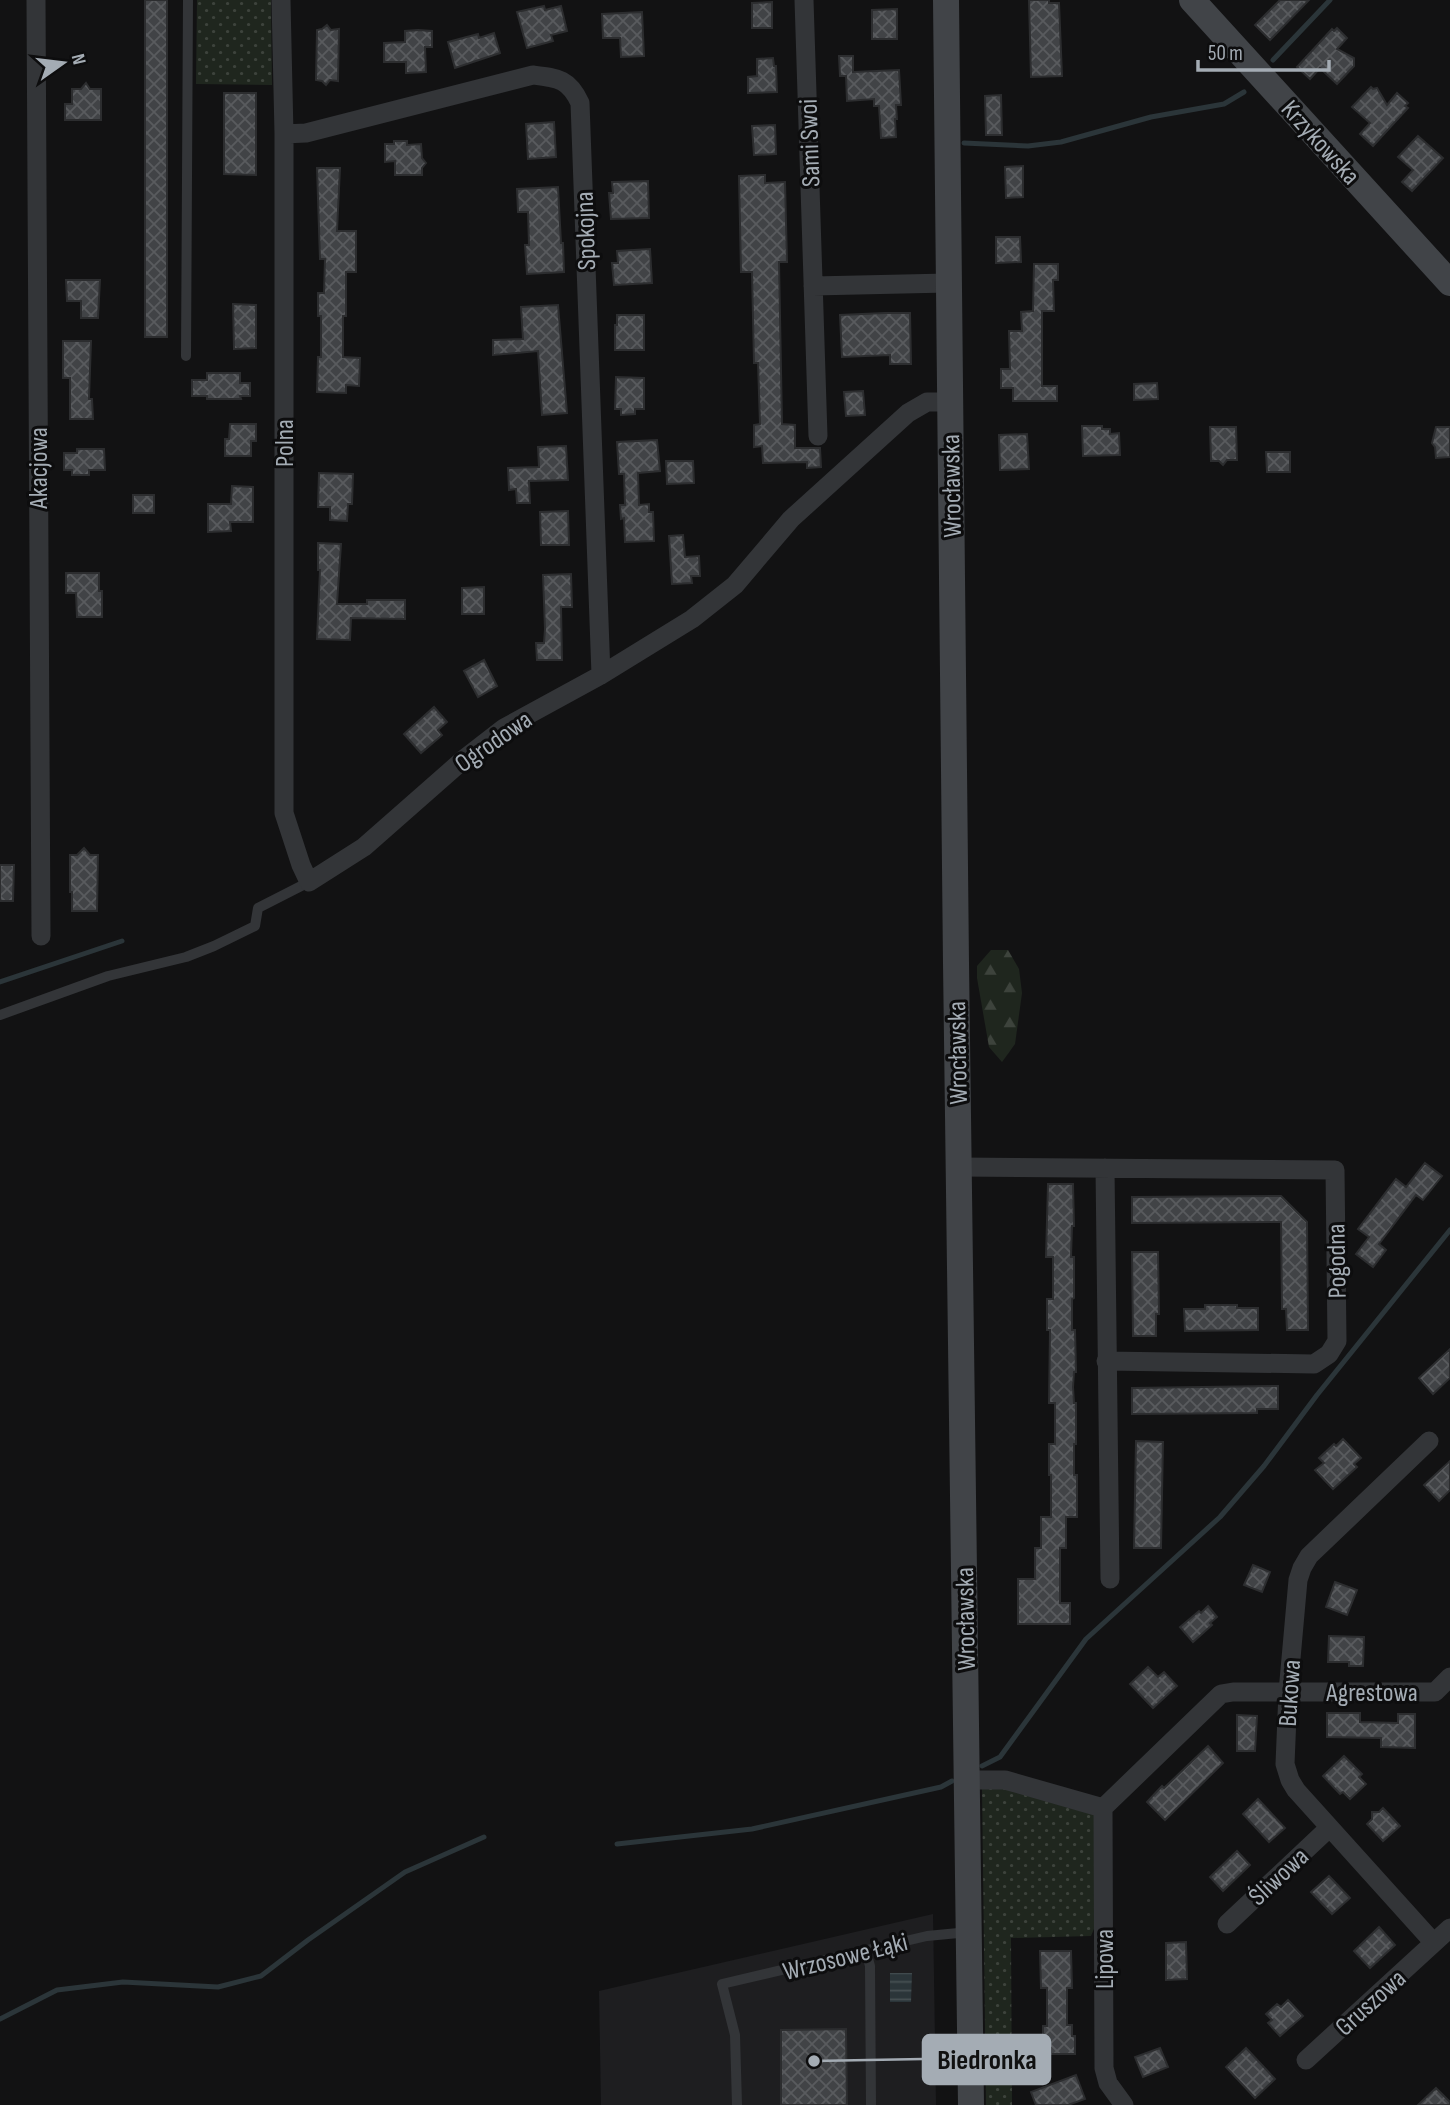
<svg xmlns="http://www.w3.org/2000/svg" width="1450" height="2105" font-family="'Sofia Sans Condensed',sans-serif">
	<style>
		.built { fill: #1e1e20 }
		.grass { fill: url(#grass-dots) }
		.forest { fill: url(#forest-firs) }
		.water { fill: url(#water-rules) }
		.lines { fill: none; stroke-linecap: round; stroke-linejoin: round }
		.stream { stroke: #2b3539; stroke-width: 5 }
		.building { fill: url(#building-cross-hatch); stroke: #2c2d2f; stroke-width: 2 }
		.lane { stroke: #333538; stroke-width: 10 }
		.street { stroke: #333538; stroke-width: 19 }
		.secondary { stroke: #414448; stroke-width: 26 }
		.labels { text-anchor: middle; stroke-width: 6; stroke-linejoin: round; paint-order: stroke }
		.street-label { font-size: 26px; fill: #a4acb4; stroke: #0d0d0e }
		.leader { fill: none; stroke: #a4acb4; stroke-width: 2.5 }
		.callout-dot { fill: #a4acb4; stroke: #0d0d0e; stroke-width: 2.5 }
		.callout { fill: #a4acb4; stroke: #a4acb4; stroke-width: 2.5 }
		.callout-label { font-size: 28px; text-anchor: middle; font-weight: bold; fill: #111 }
	</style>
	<defs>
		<pattern id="grass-dots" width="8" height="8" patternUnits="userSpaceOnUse" patternTransform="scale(1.75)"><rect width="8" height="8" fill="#1f261e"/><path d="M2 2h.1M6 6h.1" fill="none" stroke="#3d433c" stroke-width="1.8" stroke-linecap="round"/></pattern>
		<pattern id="forest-firs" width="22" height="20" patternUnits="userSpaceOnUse" patternTransform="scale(1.75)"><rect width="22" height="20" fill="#1f261e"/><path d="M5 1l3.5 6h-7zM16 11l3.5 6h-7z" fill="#3d433c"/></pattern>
		<pattern id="water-rules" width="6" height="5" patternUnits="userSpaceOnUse" patternTransform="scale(1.75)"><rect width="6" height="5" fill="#2b3539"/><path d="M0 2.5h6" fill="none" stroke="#475053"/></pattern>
		<pattern id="building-cross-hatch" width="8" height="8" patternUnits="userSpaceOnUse" patternTransform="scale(1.75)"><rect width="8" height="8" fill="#414346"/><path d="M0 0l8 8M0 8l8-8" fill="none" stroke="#595b5e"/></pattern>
	</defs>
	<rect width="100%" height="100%" fill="#121213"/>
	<!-- built -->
	<path class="built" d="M933 1914 936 2105H601L599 1991Z"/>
	<!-- grass -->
	<path class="grass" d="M197 0H271L272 85 196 84Z
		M982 1789H1005L1094 1812 1098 1919 1091 1936 1011 1938 1012 2105H986Z"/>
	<!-- forest -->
	<path class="forest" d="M991 950H1008L1019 969 1022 993 1015 1044 1002 1062 989 1047 977 978V966Z"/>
	<!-- water -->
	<path class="water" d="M890 1973H912L911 2002H890Z"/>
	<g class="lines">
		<!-- stream -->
		<path class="stream" d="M1273 60 1330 0
			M964 143 1028 146 1061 142 1151 117 1224 104 1244 92
			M0 982 122 941
			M982 1766 1000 1757 1086 1639 1220 1517 1264 1466 1317 1395 1450 1230
			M617 1844 752 1829 941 1787 952 1781
			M0 2019 57 1990 123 1982 218 1987 261 1976 308 1940 405 1872 484 1837"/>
	</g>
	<!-- building -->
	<path class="building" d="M145 0H167V337H145Z
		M1029 0H1049V3H1059L1062 76 1031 77Z
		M1280 0H1309L1270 40 1255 25Z
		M772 2V28H752V3Z
		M544 6 545 10 561 6 567 31 551 35 553 41 527 48 517 12Z
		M897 9V39H872V10Z
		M642 12 644 56 621 57 620 38H603L602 14Z
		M327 25 331 30 339 29 338 81 330 80 326 85 322 81 316 80 317 30 322 29Z
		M1337 28 1347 38 1337 49 1354 58V66L1337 84 1320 68 1310 79 1297 67 1332 29 1334 31Z
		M418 30 432 31V47H425L426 72 406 73V62H384V43L405 42V31Z
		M494 33 500 53 455 68 448 42 478 34 479 38Z
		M839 56H853V72L899 70 901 105H896L897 119H895L896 137 881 138 879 106H874V99L847 101 846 76H840Z
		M773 58 774 66H776L777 92 748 93V77L757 76V59Z
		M86 83 90 89H101V120H65V104H72V89H81Z
		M1371 87 1373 89 1377 88 1387 105 1397 93 1408 103 1405 106 1408 108 1373 146 1360 134 1370 123 1352 107Z
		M224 93H256V175L224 174Z
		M1001 95 1002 135H986L985 96Z
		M554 122 556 157 528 159 526 124Z
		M775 125 776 154 754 155 752 126Z
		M1418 136 1443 158 1412 191 1402 182 1413 170 1398 157Z
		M394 141H407V145L421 144 422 158 426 163 422 168V175H395V161L385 162V144H394Z
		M1023 166V197L1006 198 1005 167Z
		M317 168H340L337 231H356V272H346V316H343V357L360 358 359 386 346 385V393L317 392 318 357H321V316H318V293H324L325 259H320Z
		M765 175V183L785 182 787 262H779L782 424 795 425V448H820L821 467 807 468V462L763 463 762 446 754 447V425L760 424 758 363H754L752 272H741L739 176Z
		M648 181 649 218 611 219 609 193H613L612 182Z
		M558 187 561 243H563L564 272 527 274 525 245H529L528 212H518L517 189Z
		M996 237H1020L1021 262 996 263Z
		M650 249 652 283 614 285 612 263H618L617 251Z
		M1034 264H1058V280H1053L1054 311H1042V386H1057V401H1013V388H1001V369H1010L1009 331H1022L1021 312 1033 311Z
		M66 280H100L98 318H81V301H67Z
		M233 304 256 305V348L234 349Z
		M558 305 567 413 542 415 538 351 493 355V340L523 339 521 307Z
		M885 313H910L911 364H890V355L842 357 840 315Z
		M617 315H644V350H615V325H617Z
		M63 341H91L89 399H92L93 419H70V378H63Z
		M207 373H240V383H250V396H240L241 399H207V396H192V380H207Z
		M616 377 644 378V409H635V414L621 415V409H615Z
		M1157 383 1158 399 1134 400V384Z
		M863 391 865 415 846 416 844 392Z
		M230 424H256V441H251V456H225V439H229Z
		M1082 426H1102V429H1110V434L1119 433 1120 455 1083 456Z
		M1210 427H1236L1237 460H1227L1223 465 1219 461H1211Z
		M1436 427H1450V457L1436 458 1435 447 1432 443Z
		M1027 434 1029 469 1000 470 999 435Z
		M657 440 660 471 638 473 639 505 649 504V512H653L654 541 625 542 624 518 621 519 620 505H625L624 474H619L617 442Z
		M566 446 568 480 529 481 530 503H517L516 489 509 490 508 468 539 467 538 447Z
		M77 449H104L105 470H89V475H72V470H64V453H77Z
		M1266 452H1290V472H1267Z
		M666 461H693L694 483 667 484Z
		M319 473 353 474 352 504H348L347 521 330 520V507H318Z
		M232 486 253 487V522H230L231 531 208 532V504H231Z
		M133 495H154V513H133Z
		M568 511 569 545H541L540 512Z
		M683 535 685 557 699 556 700 576H691L692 583 672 584 669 536Z
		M318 543 341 544 337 604H367V600H405V619L351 618 350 640 317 639 320 570H318Z
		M66 573H99V591H102V617H77L76 593H66Z
		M571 574 572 607H561L562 660H537L536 643H544L545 629 543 575Z
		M484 587V614H462V588Z
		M484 660 497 686 478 697 464 671Z
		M434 707 447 722 438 730 442 735 421 753 404 734Z
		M84 848 90 855H98L97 911H72V892H70V855H77Z
		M0 865H14L13 901H0Z
		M1425 1163 1442 1176 1423 1200 1416 1195 1379 1244 1386 1250 1373 1267 1356 1254 1369 1237 1358 1229 1396 1179 1406 1187Z
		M1048 1184H1073L1074 1226H1072L1071 1257H1074V1298L1072 1299V1330H1075L1076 1372H1074L1073 1387 1074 1403H1076V1444H1074V1475H1077V1517H1066V1548H1060V1603H1070V1624H1018V1579H1035V1548H1041V1517H1051V1475H1049V1444H1055V1403H1049L1050 1330H1047V1299H1053V1257H1046Z
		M1281 1196 1307 1222 1308 1330H1287L1286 1309H1282L1281 1222 1132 1223V1197Z
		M1132 1252H1158L1159 1314H1156V1336H1133Z
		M1205 1305H1237V1308H1258V1330L1185 1331 1184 1309H1205Z
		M1450 1349V1378L1433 1394 1419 1378Z
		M1278 1386V1409H1257V1413L1132 1414V1388Z
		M1343 1439 1361 1458 1354 1464 1357 1467 1333 1489 1315 1470 1324 1463 1319 1458 1334 1444 1336 1446Z
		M1136 1441 1163 1442 1161 1548H1134Z
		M1450 1461V1490L1439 1501 1424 1485Z
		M1253 1565 1270 1572 1262 1592 1244 1585Z
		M1335 1582 1357 1590 1347 1615 1326 1607Z
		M1208 1606 1217 1617 1210 1623 1212 1625 1193 1642 1180 1627 1199 1611 1201 1613Z
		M1329 1636 1364 1637 1363 1666H1349V1662H1328Z
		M1148 1667 1158 1677 1164 1672 1177 1686 1153 1708 1130 1684Z
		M1327 1713H1360V1722L1398 1723V1714H1415V1748L1381 1747V1738L1327 1737Z
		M1237 1715 1257 1716 1255 1751H1237Z
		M1208 1746 1223 1763 1165 1820 1147 1802 1162 1786 1164 1788Z
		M1344 1756 1362 1774 1359 1777 1366 1784 1350 1799 1343 1792 1340 1794 1323 1776Z
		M1258 1799 1285 1828 1269 1842 1243 1814Z
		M1383 1808 1400 1826 1383 1841 1367 1824 1372 1819V1812H1379Z
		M1237 1851 1250 1865 1223 1891 1210 1877Z
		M1329 1876 1350 1898 1332 1914 1311 1892Z
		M1379 1927 1395 1945 1370 1968 1354 1951Z
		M1186 1942 1187 1979 1166 1980V1943Z
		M1040 1951H1071L1072 1988H1067V2025H1072V2036H1075V2054H1051V2048H1043V2026H1047V1988H1041Z
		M1288 2000 1303 2016 1280 2036 1268 2023 1272 2020 1266 2014 1277 2004 1281 2007Z
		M846 2029 847 2105H781V2030Z
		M1160 2048 1168 2067 1143 2077 1135 2057Z
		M1246 2048 1275 2079 1255 2098 1226 2067Z
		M1076 2075 1085 2099 1068 2105H1036L1031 2092Z
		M1436 2088 1450 2102V2105H1418Z"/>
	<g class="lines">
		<!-- lane -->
		<path class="lane" d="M186 356 188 0
			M0 1015 108 976 186 957 214 946 255 926 258 908 309 882
			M866 1951 870 1966 871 2105
			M737 2105 735 2035 722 1984 927 1936 969 1932"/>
		<!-- street -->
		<path class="street" d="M36 0 41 936
			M281 0 284 134V813L301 865 309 882 364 847 464 759 504 728 601 675 692 619 735 585 791 519 908 413 927 402H950
			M804 0 818 436
			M284 134 306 133 533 75C558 78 569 79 580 103L601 675
			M813 286 948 283
			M959 1167 1335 1170 1337 1341 1329 1354 1314 1364 1106 1361
			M1105 1168 1110 1579
			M1429 1441 1309 1556 1302 1568 1298 1580 1288 1692 1285 1764 1290 1780 1296 1790 1434 1943
			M967 1780H1005L1103 1808
			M1227 1924 1329 1828
			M1306 2060 1450 1928
			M1124 2105 1108 2083 1104 2068 1103 1808 1221 1694 1233 1692H1435L1450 1677"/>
		<!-- secondary -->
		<path class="secondary" d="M946 0 956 963 971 2105
			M1192 0 1450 283"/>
	</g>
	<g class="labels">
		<!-- street labels -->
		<g class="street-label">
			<text transform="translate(1321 142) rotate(48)" y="9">Krzykowska</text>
			<text transform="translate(809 143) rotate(-92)" y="9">Sami Swoi</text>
			<text transform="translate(585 231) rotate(-92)" y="9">Spokojna</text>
			<text transform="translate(284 443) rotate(-90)" y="9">Polna</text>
			<text transform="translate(38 468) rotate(-90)" y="9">Akacjowa</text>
			<text transform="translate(951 486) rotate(-91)" y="9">Wrocławska</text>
			<text transform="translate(493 741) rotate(-35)" y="9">Ogrodowa</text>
			<text transform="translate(957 1053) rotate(-91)" y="9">Wrocławska</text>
			<text transform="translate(1336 1261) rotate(-91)" y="9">Pogodna</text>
			<text transform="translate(965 1619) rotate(-91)" y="9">Wrocławska</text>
			<text x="1372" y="1701">Agrestowa</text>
			<text transform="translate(1289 1693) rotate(-86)" y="9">Bukowa</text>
			<text transform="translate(1278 1876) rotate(-43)" y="9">Śliwowa</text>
			<text transform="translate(845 1956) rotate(-14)" y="9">Wrzosowe Łąki</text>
			<text transform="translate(1104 1959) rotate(-90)" y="9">Lipowa</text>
			<text transform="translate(1370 2002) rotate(-42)" y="9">Gruszowa</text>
		</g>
	</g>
	<!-- callouts -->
	<path class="leader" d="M814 2061L923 2059"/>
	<circle class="callout-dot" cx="814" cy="2061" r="7"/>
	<rect class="callout" x="923" y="2035" width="127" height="49" rx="7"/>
	<g class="callout-label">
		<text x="987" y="2069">Biedronka</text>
	</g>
	<!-- north arrow -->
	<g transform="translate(63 63) rotate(76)" stroke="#0d0d0e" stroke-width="5" paint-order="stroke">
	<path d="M0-5L12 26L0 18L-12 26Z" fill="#a4acb4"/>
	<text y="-10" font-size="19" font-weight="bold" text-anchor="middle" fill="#a4acb4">N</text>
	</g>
	<!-- scale -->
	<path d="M1198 60v10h131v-10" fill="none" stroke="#a4acb4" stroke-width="3.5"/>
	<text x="1208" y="60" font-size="21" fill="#a4acb4" stroke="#0d0d0e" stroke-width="5" paint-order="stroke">50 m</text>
</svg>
